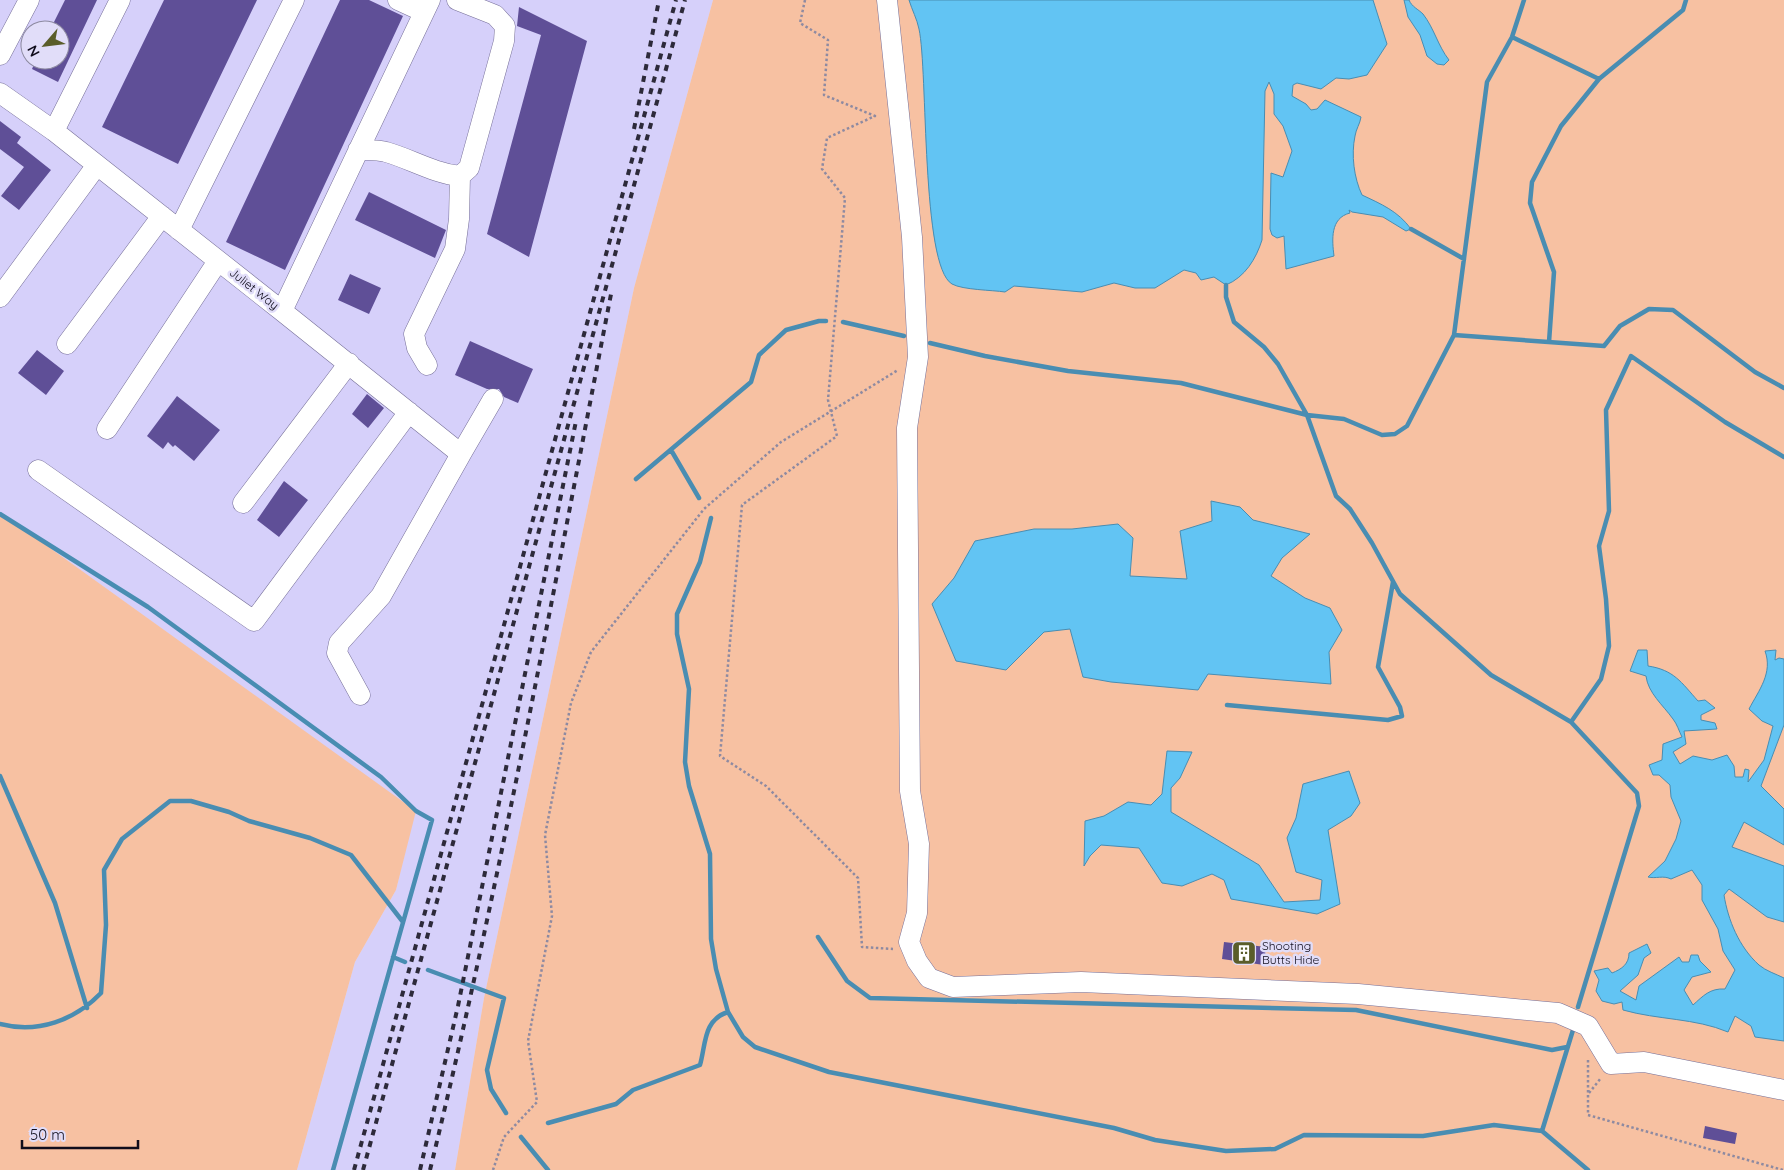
<svg xmlns="http://www.w3.org/2000/svg" width="1784" height="1170" font-family="Quicksand,sans-serif">
	<style>
		.built { fill: #d6d0fa; fill-rule: evenodd }
		.green { fill: #f7c1a2 }
		.water { fill: #62c4f3; stroke: #498db2 }
		.lines { fill: none; stroke-linecap: round; stroke-linejoin: round }
		.stream { stroke: #498db2; stroke-width: 4.5 }
		.building { fill: #5f4f97 }
		.minor-casing { stroke: #766f98; stroke-width: 21 }
		.path { stroke: #8e8aa1; stroke-width: 2.5; stroke-dasharray: 2.5 2.5; stroke-linecap: butt }
		.minor { stroke: #fff; stroke-width: 20 }
		.rail { stroke: #2d2a3a; stroke-width: 4; stroke-dasharray: 6 6; stroke-linecap: butt }
		.labels { text-anchor: middle; stroke-width: 5; stroke-linejoin: round; paint-order: stroke }
		.street-label { font-size: 12px; fill: #100d1c; stroke: #e1ddf9 }
		.poi-label { font-size: 12px; fill: #100d1c; stroke: #e1ddf9; text-anchor: start }
	</style>
	<rect width="100%" height="100%" fill="#e1ddf9"/>
	<!-- built -->
	<path class="built" d="M0 0H713L634 288 484 998 455 1170H297L355 962 396 890 415 811 0 512ZM30 30H60V60H30Z"/>
	<!-- green -->
	<path class="green" d="M713 0H1784V1170H455L484 998 634 288Z
		M0 512 416 811 396 890 355 962 297 1170H0Z"/>
	<!-- water -->
	<path class="water" d="M1373 0 1387 44 1367 75 1349 79 1336 78 1321 89 1297 83 1293 85 1292 96 1306 104 1311 110 1317 109 1325 100 1361 117C1360 124 1356 129 1355 136 1351 155 1354 178 1362 195 1381 204 1398 211 1411 229L1406 231 1383 217 1352 212 1349 210 1350 213C1330 218 1332 240 1334 256L1286 269 1284 236 1277 238 1272 235 1270 229 1271 173 1283 177 1292 151 1283 126 1274 114V94L1269 82 1265 91 1262 240C1256 259 1245 277 1226 285L1214 277 1201 280 1196 273 1184 270 1155 288H1135L1114 283 1082 292 1014 286 1005 292C992 290 963 290 952 284 921 266 928 70 919 29 917 19 912 10 909 0Z
		M1404 0H1409C1412 7 1418 9 1423 14 1434 28 1438 46 1449 60L1444 65 1437 64 1427 56 1420 35 1408 17Z
		M1211 501 1240 507 1253 520 1310 534 1282 558 1271 576 1305 598 1330 608 1342 630 1329 652 1331 684 1208 674 1198 690 1111 682 1083 677 1070 629 1044 632 1006 670 956 661 932 604 954 578 975 541 1034 529H1072L1118 524 1133 538 1130 576 1187 579 1180 531 1212 521Z
		M1638 650H1647L1648 666C1674 670 1681 682 1698 701L1705 700 1715 708 1701 715V720L1715 723 1717 729 1684 731 1686 744 1673 752 1680 764 1693 756 1712 760 1727 755 1734 766 1735 777H1743L1745 769 1749 770 1748 782 1764 760 1773 726 1762 721 1749 709C1759 690 1773 673 1765 651L1776 650 1775 660 1779 658 1784 659V725L1761 786 1784 809V845L1744 822 1732 847 1784 866V922L1767 917 1729 889 1724 895C1728 920 1739 947 1759 965 1766 971 1776 974 1784 978V1041L1755 1037 1751 1026 1735 1016 1728 1032C1695 1018 1658 1020 1623 1010L1622 1002 1614 1004 1602 1001 1596 991 1599 980 1594 971 1608 968 1612 973C1622 969 1629 964 1629 953L1647 944 1651 953 1644 958 1638 975 1620 991 1636 1000 1639 986 1679 957 1682 962H1689L1691 955H1698L1700 961 1711 972 1692 977 1684 990 1693 1005C1703 996 1710 988 1725 989L1735 970 1723 951 1718 929 1702 900V885L1692 870 1671 879C1663 875 1656 879 1648 877L1665 861 1676 839 1681 821 1671 797 1670 785 1659 775H1653L1649 765 1662 760 1663 744 1682 737C1679 731 1677 724 1673 719 1663 705 1648 693 1646 676L1630 671Z
		M1167 751 1192 752 1180 778 1171 788V812L1259 865 1284 902 1320 900 1322 880 1296 872 1287 838 1296 818 1303 784 1349 771 1360 803 1351 816 1328 830 1340 904 1317 914 1231 899 1224 880 1212 874 1182 886 1162 883 1139 848 1101 845 1090 856 1084 866 1085 821 1104 816 1128 802 1151 805 1162 794Z"/>
	<g class="lines">
		<!-- stream -->
		<path class="stream" d="M1512 37 1599 79
			M1411 229 1464 259
			M1226 285V297L1234 322 1264 347 1278 364 1307 415 1336 496 1350 509 1372 543 1400 594 1491 675 1571 722 1637 793 1639 806 1578 1007
			M843 322 904 336
			M1454 335 1487 82 1512 37 1524 0
			M1549 342 1554 272 1530 203 1532 182 1561 126 1599 79 1683 10 1686 0
			M930 343 985 356 1068 371 1181 383 1307 415 1344 419 1382 435 1395 434 1407 426 1454 335 1604 346 1620 326 1649 309 1673 310 1755 372 1784 388
			M671 450 699 498
			M636 479 751 382 759 355 786 330 819 321H826
			M0 514 148 607 381 777 416 811 432 820 333 1170
			M711 518 700 562 677 614V634L689 689 685 762 689 786 710 854 711 939 716 969 728 1012 743 1037 755 1047 829 1072 1114 1128 1155 1140 1226 1151 1275 1149 1304 1135 1423 1136 1494 1125 1542 1131 1588 1170
			M1227 705 1388 720 1402 716 1400 707 1378 667 1393 582
			M1571 722 1601 679 1609 646 1606 599 1599 546 1609 511 1606 410 1631 356 1725 422 1784 457
			M0 776 55 903 87 1008
			M818 937 847 981 870 998 1356 1010 1552 1050 1567 1047
			M393 957 405 962
			M428 970 504 998 487 1070 491 1089 506 1113
			M0 1024C38 1034 75 1020 101 993L106 925 104 870 122 839 170 801H191L229 812 249 821 310 838 351 855 403 922
			M548 1123 616 1104 633 1090 700 1065C706 1044 703 1020 728 1012
			M1542 1131 1573 1030
			M521 1137 548 1170"/>
	</g>
	<!-- building -->
	<path class="building" d="M65 0H97L58 82 32 69 36 60H60V30H50Z
		M164 0H257L178 164 102 127Z
		M340 0H369L403 16 285 270 226 242Z
		M519 7 587 41 529 257 487 234 541 35 517 26Z
		M0 121 21 137 17 143 51 170 19 210 1 196 24 167 0 149Z
		M369 192 446 230 435 258 355 220Z
		M350 274 381 288 369 314 338 300Z
		M470 341 533 369 518 403 504 397 499 389H487L455 375Z
		M37 350 64 371 46 395 18 373Z
		M367 394 384 408 368 428 352 414Z
		M177 396 220 430 194 461 175 445 173 447 168 442 163 449 147 436Z
		M284 481 308 500 279 537 257 520Z
		M1224 942 1266 947 1264 965 1222 959Z
		M1705 1126 1737 1133 1735 1144 1703 1138Z"/>
	<g class="lines">
		<defs>
			<path id="minor" d="M398 0 424 12
				M887 0 912 237 918 357 907 428 910 791 919 844 917 913 909 942 917 961 929 978 953 987 1081 982 1358 994 1558 1013 1588 1026 1611 1064 1644 1062 1784 1090
				M0 55 29 0
				M0 93 54 131 282 311 430 0
				M54 131 120 0
				M358 150C367 150 377 149 386 152 411 159 433 173 460 176L469 168 504 41 505 26 495 15 457 0
				M179 230 294 0
				M0 297 97 165
				M282 311 461 454 493 399
				M67 344 162 216
				M427 365 417 348 414 334 455 249 459 219 460 176
				M107 429 218 261
				M38 470 254 621 409 412
				M243 503 349 363
				M360 695 337 653 339 643 381 596 461 454"/>
		</defs>
		<!-- minor casing -->
		<use href="#minor" class="minor-casing"/>
		<!-- path -->
		<path class="path" d="M805 0 800 23 828 40 824 95 875 116 827 138 822 169 845 198 828 400 837 436 742 505 720 756 766 786 858 878 862 947 893 949
			M1588 1060V1115L1783 1170
			M1589 1093 1601 1078
			M493 1170 504 1137 537 1102 528 1041 552 916 545 835 571 703 591 652 704 509 781 442 898 370"/>
		<!-- minor -->
		<use href="#minor" class="minor"/>
		<!-- rail -->
		<path class="rail" d="M634 129 659 0
			M354 1170 676 0
			M363 1170 685 0
			M420 1170 458 1006 576 421
			M430 1170C501 879 555 583 612 289"/>
	</g>
	<!-- icons -->
	<defs>
		<symbol id="building-square" viewBox="-11 -11 22 22"><rect x="-9" y="-9" width="18" height="18" rx="4" fill="#5a5d2a" stroke="#e1ddf9"/><path d="M-4-6H4V6H1V3H-1V6H-4ZM-2.5-4.3h1.7v1.8h-1.7ZM.8-4.3h1.7v1.8H.8ZM-2.5-1h1.7V.8h-1.7ZM.8-1h1.7V.8H.8Z" fill="#fff"/></symbol>
	</defs>
	<g fill-rule="evenodd">
		<use href="#building-square" x="1230" y="939" width="28" height="28"/>
	</g>
	<g class="labels">
		<!-- street labels -->
		<g class="street-label">
			<text transform="translate(254 289) rotate(38)" y="4">Juliet Way</text>
		</g>
		<!-- poi labels -->
		<g class="poi-label">
			<text x="1262" y="950">Shooting<tspan x="1262" dy="14">Butts Hide</tspan></text>
		</g>
	</g>
	<!-- north arrow -->
	<g transform="translate(45 45) rotate(242)"><circle r="24" fill="#e1ddf9" stroke="#8d8aa1"/>
	<path d="M0-4L9 19L0 12L-9 19Z" fill="#5a5d2a"/>
	<text y="-8" font-size="14" font-weight="bold" text-anchor="middle" fill="#100d1c">N</text>
	</g>
	<!-- scale -->
	<path d="M22 1140v8h116v-8" fill="none" stroke="#100d1c" stroke-width="2.5"/>
	<text x="30" y="1140" font-size="15" fill="#100d1c" stroke="#e1ddf9" stroke-width="4" paint-order="stroke">50 m</text>
</svg>
